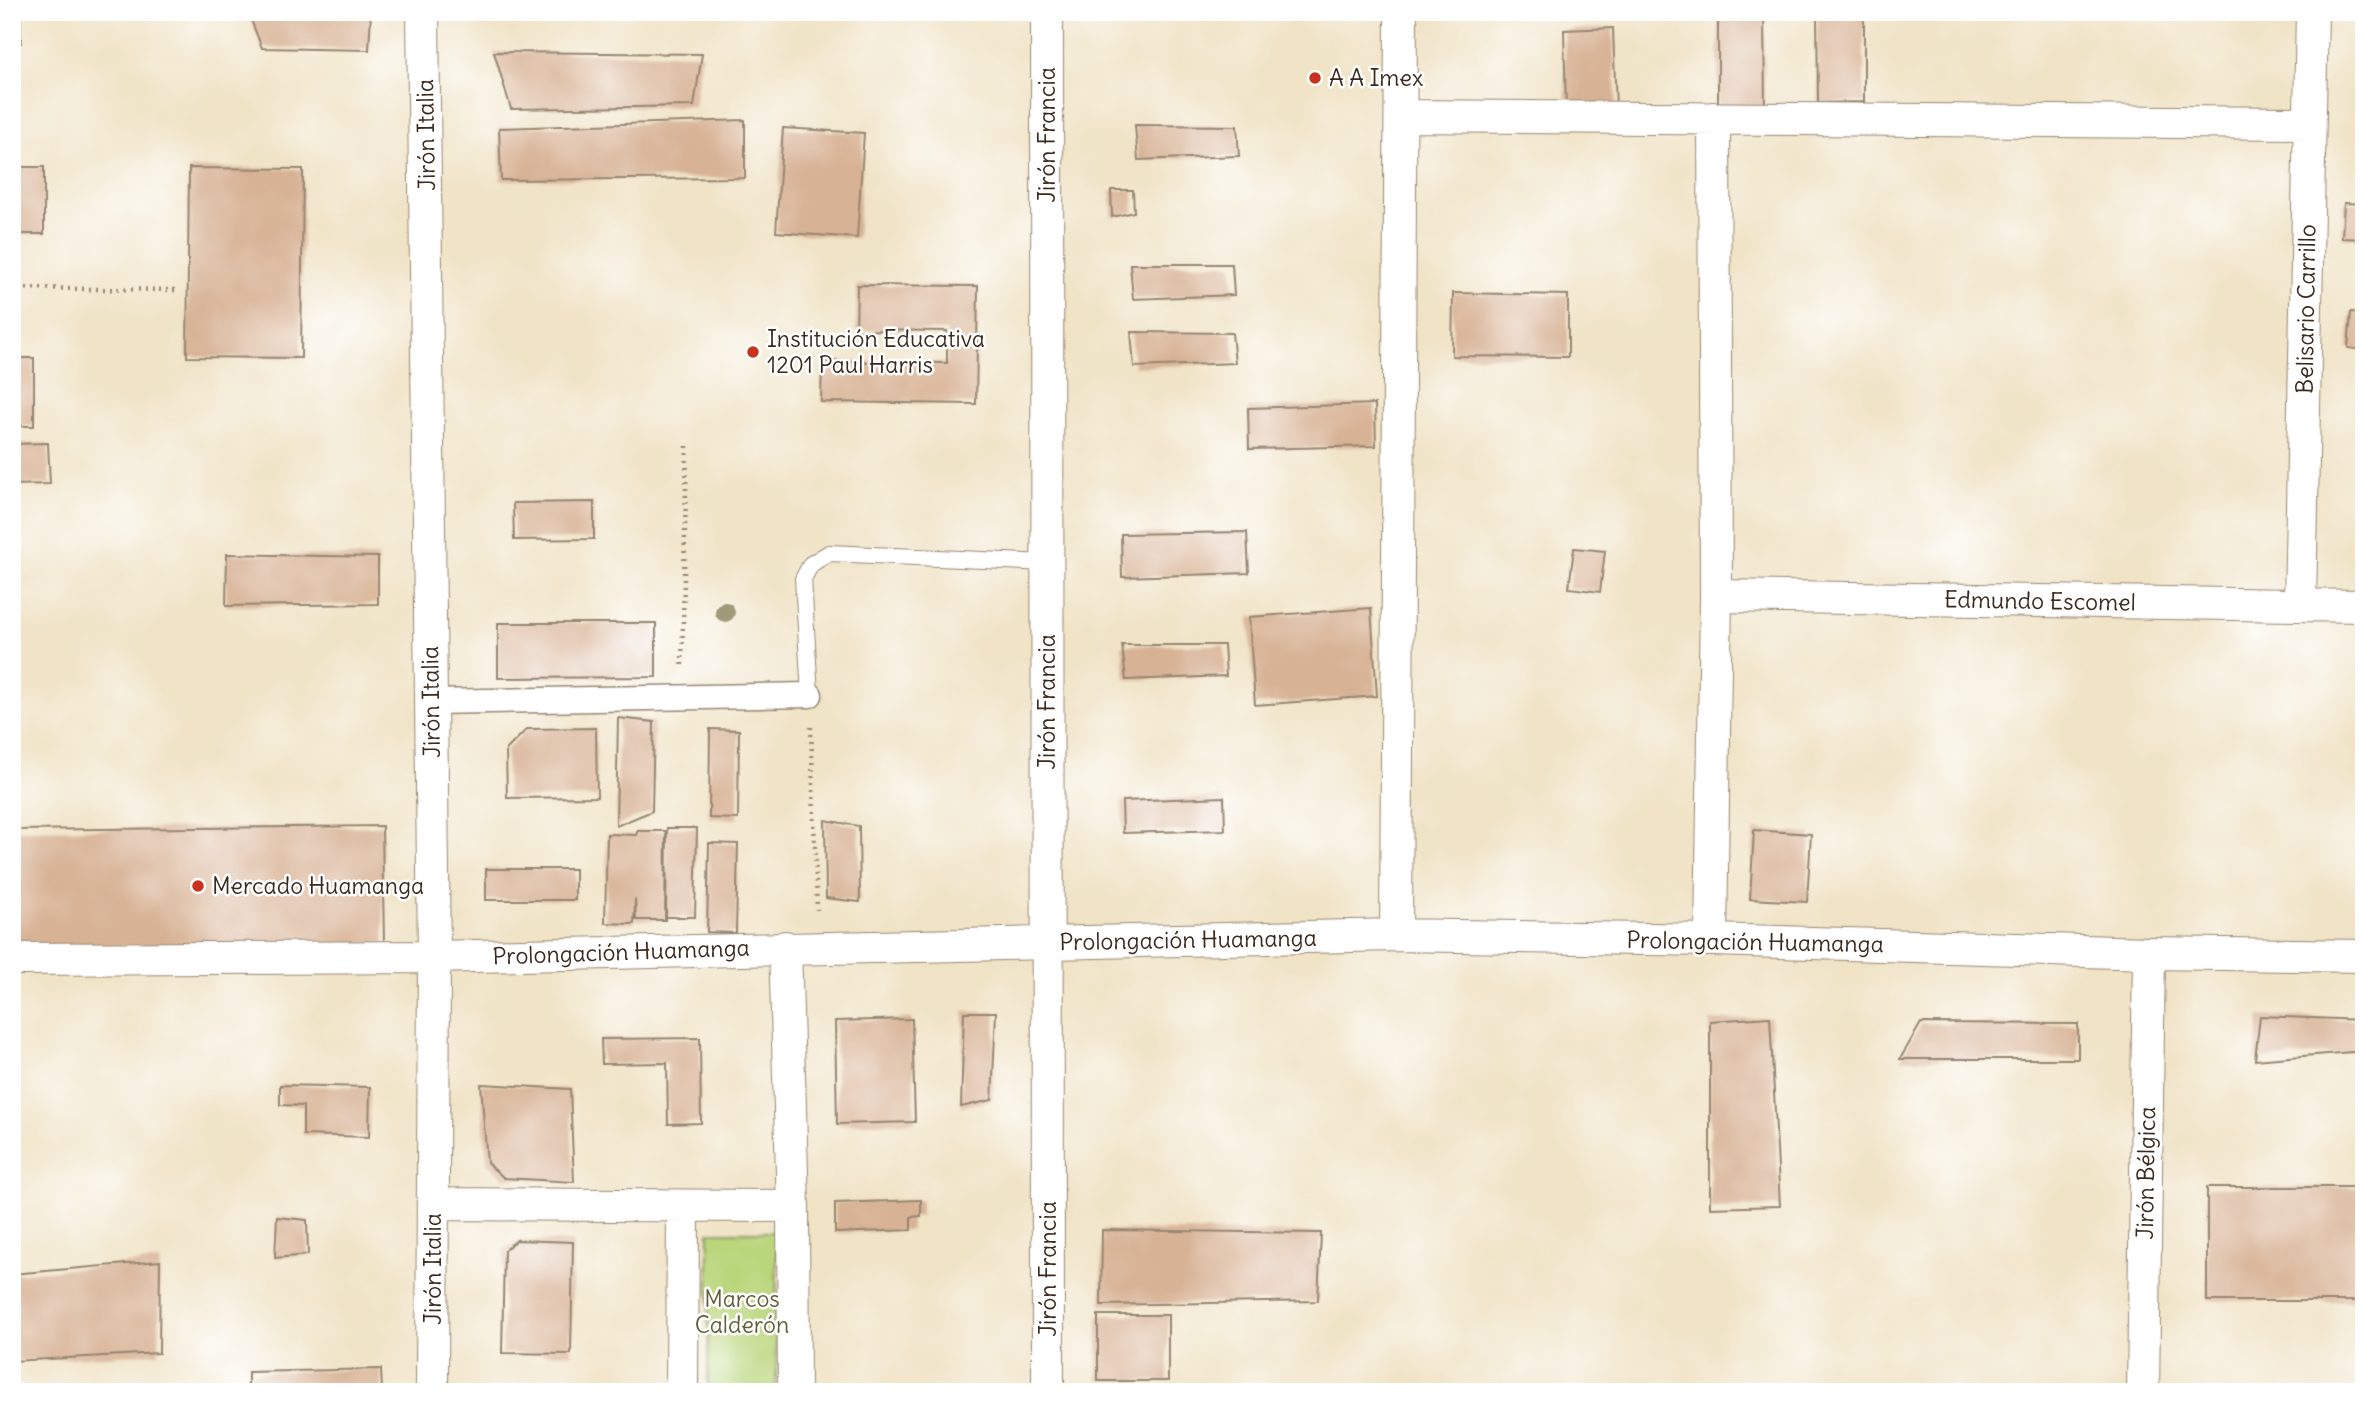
<svg xmlns="http://www.w3.org/2000/svg" width="2376" height="1404" font-family="Delius,sans-serif">
	<style>
		.green { fill: #bad67c; stroke: #7a804d; stroke-width: 2 }
		.building { fill: #d8b294 }
		.lines { fill: none; stroke-linecap: round; stroke-linejoin: round }
		.service-casing { stroke: #968672; stroke-width: 18 }
		.pedestrian-casing { stroke: #968672; stroke-width: 27 }
		.minor-casing { stroke: #968672; stroke-width: 34 }
		.path { stroke: #968672; stroke-width: 4.5; stroke-dasharray: 2 5; stroke-linecap: butt }
		.service { stroke: #fff; stroke-width: 16 }
		.pedestrian { stroke: #fff; stroke-width: 24 }
		.minor { stroke: #fff; stroke-width: 32 }
		.tree { fill: #a19a79 }
		.poi-dot { fill: #c8321e; stroke: #fff; stroke-width: 2.5 }
		.labels { text-anchor: middle; stroke-width: 5; stroke-linejoin: round; paint-order: stroke }
		.poi-label { font-size: 23px; fill: #3b2a1e; stroke: #fff; text-anchor: start }
		.street-label { font-size: 23px; fill: #3b2a1e; stroke: #fff }
		.park-label { font-size: 23px; fill: #615e3a; stroke: #fff }
	</style>
	<rect width="100%" height="100%" fill="#fff"/>
	<filter id="ink" filterUnits="userSpaceOnUse"><feTurbulence type="fractalNoise" baseFrequency=".0143" numOctaves="2"/><feDisplacementMap in="SourceGraphic" scale="14" xChannelSelector="R" yChannelSelector="G"/><feConvolveMatrix kernelMatrix="1 2 1 2 8 2 1 2 1" color-interpolation-filters="sRGB"/></filter>
	<filter id="wash" filterUnits="userSpaceOnUse"><feTurbulence type="fractalNoise" baseFrequency=".00686" numOctaves="4" result="noise"/><feDisplacementMap in="SourceGraphic" scale="28" xChannelSelector="R" yChannelSelector="G"/><feGaussianBlur stdDeviation="1.57" result="paint"/><feColorMatrix in="noise" values="0 0 0 0 0 0 0 0 0 0 0 0 0 0 0 0 0 1.4 0 .05"/><feComposite in="paint" operator="in"/></filter>
	<g filter="url(#wash)">
		<rect width="100%" height="100%" fill="#f0e3c6"/>
		<!-- green -->
		<path class="green" d="M709 1232H777L776 1392H708Z"/>
		<g id="blocks">
			<!-- building -->
			<path class="building" d="M12 12H21V43H12Z
				M248 12H371L369 50 262 48Z
				M1718 12H1764L1765 110 1718 111Z
				M1817 12H1864V102L1818 103Z
				M1613 28 1616 109 1566 110 1564 30Z
				M494 52 702 54 694 106 511 109Z
				M745 120V178L501 180 499 128Z
				M1135 125 1237 126 1239 156 1138 160Z
				M783 128 864 133 857 238 776 232Z
				M12 167H44V234H12Z
				M189 168 303 169 301 358 187 357Z
				M1111 190H1133L1134 212 1112 217Z
				M2344 203 2364 204V239L2342 238Z
				M1130 264H1232L1234 295 1133 299Z
				M857 285 978 286 976 404 821 402 822 361 947 363V331L856 330Z
				M1453 293 1568 295V357L1452 356Z
				M2351 312 2364 313V350L2348 348Z
				M1131 332 1232 333 1235 363 1134 367Z
				M12 358H34V426H12Z
				M1375 404 1376 446 1249 449 1248 408Z
				M48 443 50 484 12 485V444Z
				M594 502V539L514 540 513 503Z
				M1247 532 1249 573 1122 577 1121 534Z
				M1574 548 1605 551 1600 592 1569 588Z
				M227 554 378 557V604L226 606Z
				M1371 608 1377 696 1255 705 1249 617Z
				M498 623H656V677L498 678Z
				M1122 645H1224L1226 676 1126 680Z
				M618 718 654 722 652 811 616 826Z
				M596 728 597 797 507 798 506 750 527 729Z
				M710 729 739 730 738 819 709 818Z
				M1224 797 1225 830 1123 833 1122 801Z
				M825 820 859 826 860 902 826 898Z
				M382 826 384 943 12 947V830Z
				M667 828H697L695 917H666Z
				M1754 830 1811 834 1807 902 1750 899Z
				M637 831H666L665 920H636L635 899 634 924 605 923 607 834 637 835Z
				M709 843 738 844 736 933 707 932Z
				M486 869H575V900H486Z
				M964 1012H996L992 1100 961 1107Z
				M2260 1016 2364 1020V1051L2255 1060Z
				M1770 1017 1780 1206 1710 1208V1021Z
				M912 1019 915 1122 837 1124 835 1021Z
				M1921 1023 2078 1024V1059H1900Z
				M700 1038 701 1123 668 1124 667 1063 602 1064 601 1039Z
				M481 1084 570 1089 574 1182 504 1178 487 1163Z
				M280 1085 370 1087 369 1137 303 1135V1106L280 1105Z
				M2207 1187H2364V1301H2207Z
				M921 1200V1216L911 1217V1230L835 1233V1203Z
				M277 1217 307 1220 308 1255 275 1258Z
				M1102 1230 1321 1233 1318 1301 1101 1305Z
				M517 1240 573 1242 571 1354 502 1353 504 1250Z
				M160 1261 159 1353 12 1361V1274Z
				M1098 1315H1168V1381H1098Z
				M381 1369 382 1392H248V1372Z"/>
		</g>
	</g>
	<g filter="url(#ink)">
		<use href="#blocks" fill-opacity="0" stroke="#968672" stroke-width="2"/>
		<g class="lines">
			<defs>
				<path id="service" d="M810 695 803 579 811 564 829 553 1047 563"/>
				<path id="pedestrian" d="M430 702 810 695"/>
				<path id="minor" d="M423 12 434 957 432 1392
					M1047 12 1048 1392
					M1401 116 2309 123
					M1716 596 2364 606
					M2300 605 2312 12
					M1396 935 1401 12
					M1711 940 1716 596 1714 118
					M785 947 793 1206
					M12 959 434 957 1396 935 1711 940 2149 953 2364 956
					M434 1204 793 1206 794 1392
					M682 1392 683 1206
					M2143 1392 2149 953"/>
			</defs>
			<!-- service casing -->
			<use href="#service" class="service-casing"/>
			<!-- pedestrian casing -->
			<use href="#pedestrian" class="pedestrian-casing"/>
			<!-- minor casing -->
			<use href="#minor" class="minor-casing"/>
			<!-- path -->
			<path class="path" d="M12 288 176 290
				M682 665 687 445
				M811 727 817 910"/>
			<!-- service -->
			<use href="#service" class="service"/>
			<!-- pedestrian -->
			<use href="#pedestrian" class="pedestrian"/>
			<!-- minor -->
			<use href="#minor" class="minor"/>
		</g>
		<!-- trees -->
		<circle class="tree" cx="725" cy="612" r="10"/>
	</g>
	<!-- markers -->
	<g class="poi-dot">
		<circle cx="1315" cy="78" r="7"/>
		<circle cx="753" cy="352" r="7"/>
		<circle cx="198" cy="886" r="7"/>
	</g>
	<g class="labels">
		<!-- poi labels -->
		<g class="poi-label">
			<text x="1329" y="86">A A Imex</text>
			<text x="767" y="347">Institución Educativa<tspan x="767" dy="26">1201 Paul Harris</tspan></text>
			<text x="212" y="894">Mercado Huamanga</text>
		</g>
		<!-- street labels -->
		<g class="street-label">
			<text transform="translate(426 135) rotate(-91)" y="8">Jirón Italia</text>
			<text transform="translate(1047 135) rotate(-90)" y="8">Jirón Francia</text>
			<text transform="translate(2306 309) rotate(-89)" y="8">Belisario Carrillo</text>
			<text transform="translate(2040 601) rotate(1)" y="8">Edmundo Escomel</text>
			<text transform="translate(431 702) rotate(-91)" y="8">Jirón Italia</text>
			<text transform="translate(1047 702) rotate(-90)" y="8">Jirón Francia</text>
			<text transform="translate(1188 940) rotate(-1)" y="8">Prolongación Huamanga</text>
			<text transform="translate(1755 942) rotate(1)" y="8">Prolongación Huamanga</text>
			<text transform="translate(621 952) rotate(-2)" y="8">Prolongación Huamanga</text>
			<text transform="translate(2146 1173) rotate(-89)" y="8">Jirón Bélgica</text>
			<text transform="translate(433 1269) rotate(-90)" y="8">Jirón Italia</text>
			<text transform="translate(1048 1269) rotate(-90)" y="8">Jirón Francia</text>
		</g>
		<!-- park labels -->
		<g class="park-label">
			<text x="742" y="1307">Marcos<tspan x="742" dy="26">Calderón</tspan></text>
		</g>
	</g>
	<!-- margin -->
	<rect width="2376" height="1404" fill="none" stroke="#fff" stroke-width="42"/>
</svg>
